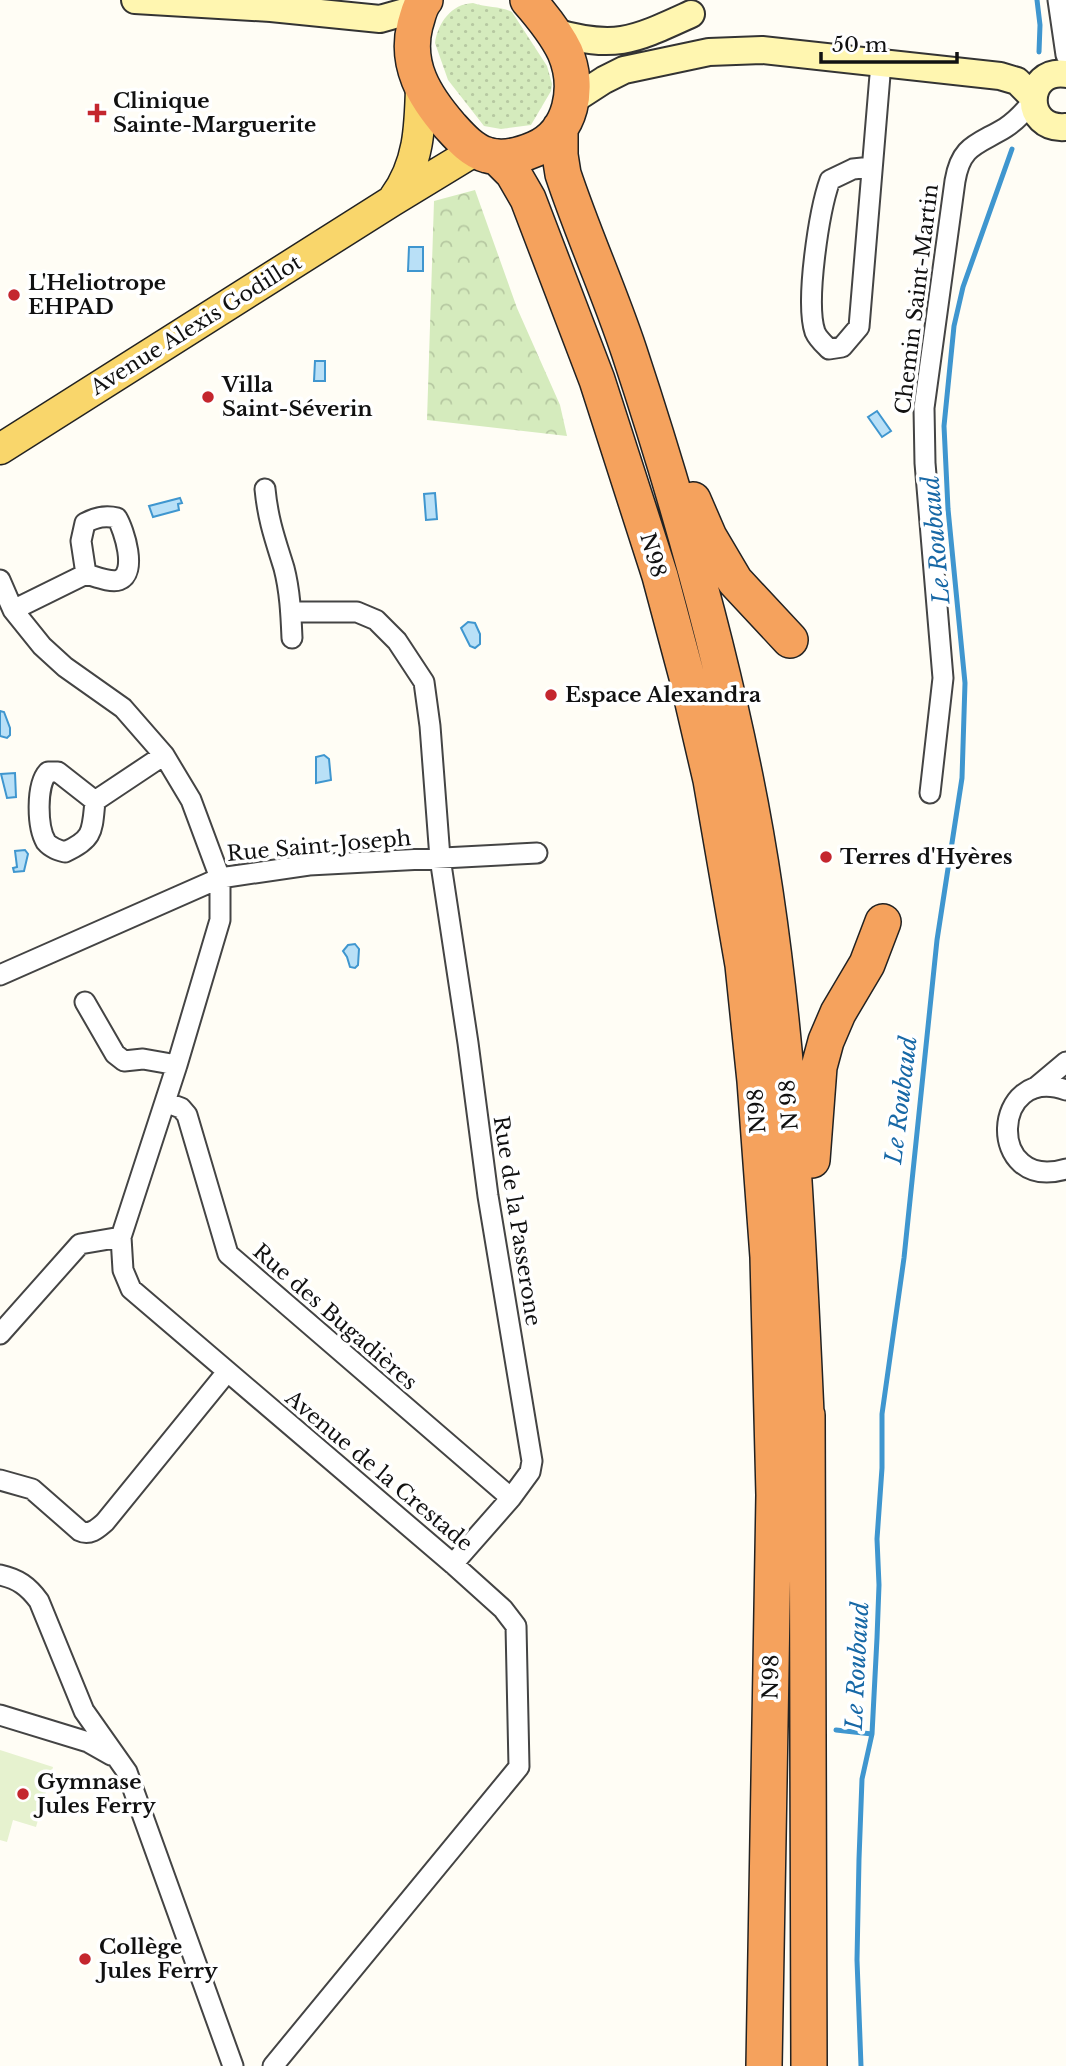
<svg xmlns="http://www.w3.org/2000/svg" width="1066" height="2066" font-family="'Libre Baskerville',serif">
	<style>
		.grass { fill: url(#grass-dots) }
		.park { fill: url(#park-crowns) }
		.pitch { fill: #e6f2cf }
		.water { fill: #b9e0f7; stroke: #3f96cf; stroke-width: 2 }
		.lines { fill: none; stroke-linecap: round; stroke-linejoin: round }
		.stream { stroke: #3f96cf; stroke-width: 5 }
		.street-casing { stroke: #444; stroke-width: 23 }
		.secondary-casing { stroke: #333; stroke-width: 30 }
		.primary-casing { stroke: #222; stroke-width: 33 }
		.highway-casing { stroke: #222; stroke-width: 38 }
		.street { stroke: #fff; stroke-width: 19 }
		.secondary { stroke: #fff6b0; stroke-width: 26 }
		.primary { stroke: #f9d66b; stroke-width: 30 }
		.highway { stroke: #f5a25d; stroke-width: 35 }
		.poi-dot { fill: #c4262e; stroke: #fff; stroke-width: 2.5 }
		.labels { text-anchor: middle; stroke-width: 7; stroke-linejoin: round; paint-order: stroke }
		.poi-label { font-size: 21px; font-weight: bold; fill: #111; stroke: #fff; text-anchor: start }
		.street-label { font-size: 21px; fill: #111; stroke: #fff }
		.water-label { font-size: 23px; font-style: italic; fill: #1768a6; stroke: #fff }
	</style>
	<defs>
		<pattern id="grass-dots" width="8" height="8" patternUnits="userSpaceOnUse" patternTransform="scale(1.75)"><rect width="8" height="8" fill="#d5ebbd"/><path d="M2 2h.1M6 6h.1" fill="none" stroke="#b6c8a1" stroke-width="1.8" stroke-linecap="round"/></pattern>
		<pattern id="park-crowns" width="20" height="18" patternUnits="userSpaceOnUse" patternTransform="scale(1.75)"><rect width="20" height="18" fill="#d5ebbd"/><path d="M2 6a3 3 0 1 1 6 0M12 15a3 3 0 1 1 6 0" fill="none" stroke="#b6c8a1"/></pattern>
	</defs>
	<rect width="100%" height="100%" fill="#fffdf5"/>
	<!-- grass -->
	<path class="grass" d="M473 3C487 8 501 6 512 12L547 66 552 84 551 91 531 125 501 129 484 126 448 80 435 43C438 23 451 4 473 3Z"/>
	<!-- park -->
	<path class="park" d="M475 190 517 308 560 405 567 436 427 420 434 201Z"/>
	<!-- pitch -->
	<path class="pitch" d="M0 1750 53 1767 36 1827 13 1820 7 1842 0 1840Z"/>
	<!-- water -->
	<path class="water" d="M409 247H423V271H408Z
		M315 361H325V381H314Z
		M877 411 891 431 882 437 868 417Z
		M435 493 437 519 426 520 424 494Z
		M180 498 182 503 178 504 179 510 153 517 149 506Z
		M468 622 475 623 480 634V644L475 648 470 646 461 628Z
		M0 711 4 712 10 728V735L7 738 0 736Z
		M324 755 329 759 331 780 316 783V757Z
		M15 773 16 797 7 798 1 774Z
		M25 850 28 854 24 871 14 872 13 868 17 867 15 851Z
		M355 944 359 949 358 965 355 968 350 967 347 957 343 951 348 945Z"/>
	<g class="lines">
		<!-- stream -->
		<path class="stream" d="M1037 0 1040 25 1039 52
			M836 1730 872 1734
			M861 2066 857 1960 859 1859 862 1779 872 1734 877 1638 879 1585 877 1539 882 1468V1414L904 1258 937 940 962 778 965 683 948 509 944 426 954 326 963 287 1012 149"/>
		<defs>
			<path id="street" d="M1058 0 1066 55
				M872 167 853 169 830 180C819 211 805 302 815 332 818 339 824 344 829 349L842 347 859 327 881 63
				M265 489C268 520 275 539 284 568 290 591 291 615 292 638
				M0 580 13 610 42 646 65 667 123 708 164 755 191 800 220 878V920L177 1065 121 1237 123 1270 131 1289 453 1564 503 1609 516 1626 519 1767 273 2066
				M13 610 86 574 81 541 85 523C96 517 105 515 117 518 124 530 138 573 119 580 111 583 94 576 86 574
				M291 612H357L376 620 397 641 424 682 430 726 440 858 468 1043 488 1196 532 1461 530 1472 511 1498 453 1564
				M930 793 943 678 925 463 924 408 955 181C961 145 977 145 1005 128 1016 121 1025 111 1033 101
				M95 801C92 831 94 839 65 852 58 850 51 848 46 842 37 827 36 785 48 772H58L95 801 164 755
				M0 975 220 878 309 865 537 853
				M85 1002 115 1054 124 1061 143 1059 177 1065
				M1035 1088 1066 1062
				M1066 1090C991 1063 985 1193 1066 1169
				M165 1102 181 1108 187 1115 228 1254 511 1498
				M0 1334 80 1244 121 1237
				M0 1480 32 1489 80 1531C90 1536 98 1528 105 1522L227 1372
				M0 1575C18 1579 28 1586 39 1601L84 1711 127 1772 233 2066
				M0 1715 88 1742 111 1755"/>
			<path id="secondary" d="M135 0 271 8 380 19 419 8
				M554 32C616 50 634 40 691 14
				M1066 74C1024 68 1022 131 1066 127
				M570 102 604 80 624 70 709 52 762 50 1000 76 1017 81 1033 97"/>
			<path id="primary" d="M394 198C419 164 420 127 421 87
				M0 449 392 201 476 150"/>
			<path id="highway" d="M425 0C419 7 418 16 415 25 405 65 424 96 450 126 460 137 472 151 487 155 502 160 521 155 535 149 572 133 580 87 565 52 556 33 542 16 528 0
				M560 128V155L563 174C583 234 609 291 629 351 675 490 716 633 745 777 789 994 797 1215 807 1436
				M497 157 513 173 528 199 597 380 660 576 687 677 711 780 743 965 755 1081 768 1257 774 1495 764 2066
				M693 500 709 537 735 581 790 640
				M812 1160 819 1067 826 1041 838 1013 867 964 883 922
				M807 1415 809 2066"/>
		</defs>
		<!-- street casing -->
		<use href="#street" class="street-casing"/>
		<!-- secondary casing -->
		<use href="#secondary" class="secondary-casing"/>
		<!-- primary casing -->
		<use href="#primary" class="primary-casing"/>
		<!-- highway casing -->
		<use href="#highway" class="highway-casing"/>
		<!-- street -->
		<use href="#street" class="street"/>
		<!-- secondary -->
		<use href="#secondary" class="secondary"/>
		<!-- primary -->
		<use href="#primary" class="primary"/>
		<!-- highway -->
		<use href="#highway" class="highway"/>
	</g>
	<!-- markers -->
	<g class="poi-dot">
		<path d="M93.5 102.5h7v7h7v7h-7v7h-7v-7h-7v-7h7z"/>
		<circle cx="14" cy="295" r="7"/>
		<circle cx="208" cy="397" r="7"/>
		<circle cx="551" cy="695" r="7"/>
		<circle cx="826" cy="857" r="7"/>
		<circle cx="23" cy="1794" r="7"/>
		<circle cx="85" cy="1959" r="7"/>
	</g>
	<g class="labels">
		<!-- poi labels -->
		<g class="poi-label">
			<text x="113" y="108">Clinique<tspan x="113" dy="24">Sainte-Marguerite</tspan></text>
			<text x="28" y="290">L'Heliotrope<tspan x="28" dy="24">EHPAD</tspan></text>
			<text x="222" y="392">Villa<tspan x="222" dy="24">Saint-Séverin</tspan></text>
			<text x="565" y="702">Espace Alexandra</text>
			<text x="840" y="864">Terres d'Hyères</text>
			<text x="37" y="1789">Gymnase<tspan x="37" dy="24">Jules Ferry</tspan></text>
			<text x="99" y="1954">Collège<tspan x="99" dy="24">Jules Ferry</tspan></text>
		</g>
		<!-- street labels -->
		<g class="street-label">
			<text transform="translate(917 299) rotate(-83)" y="7">Chemin Saint-Martin</text>
			<text transform="translate(196 325) rotate(-32)" y="7">Avenue Alexis Godillot</text>
			<text transform="translate(653 555) rotate(74)" y="7">N98</text>
			<text transform="translate(319 846) rotate(-5)" y="7">Rue Saint-Joseph</text>
			<text transform="translate(789 1105) rotate(-94)" y="7">N 98</text>
			<text transform="translate(757 1111) rotate(-94)" y="7">N98</text>
			<text transform="translate(517 1221) rotate(81)" y="7">Rue de la Passerone</text>
			<text transform="translate(335 1317) rotate(41)" y="7">Rue des Bugadières</text>
			<text transform="translate(379 1471) rotate(40)" y="7">Avenue de la Crestade</text>
			<text transform="translate(771 1677) rotate(-89)" y="7">N98</text>
		</g>
		<!-- water labels -->
		<g class="water-label">
			<text transform="translate(936 540) rotate(-95)" y="8">Le Roubaud</text>
			<text transform="translate(901 1100) rotate(-83)" y="8">Le Roubaud</text>
			<text transform="translate(857 1666) rotate(-87)" y="8">Le Roubaud</text>
		</g>
	</g>
	<!-- scale -->
	<path d="M821 52v10h136v-10" fill="none" stroke="#111111" stroke-width="3.5"/>
	<text x="832" y="52" font-size="21" fill="#111111" stroke="#ffffff" stroke-width="5" paint-order="stroke">50 m</text>
</svg>
